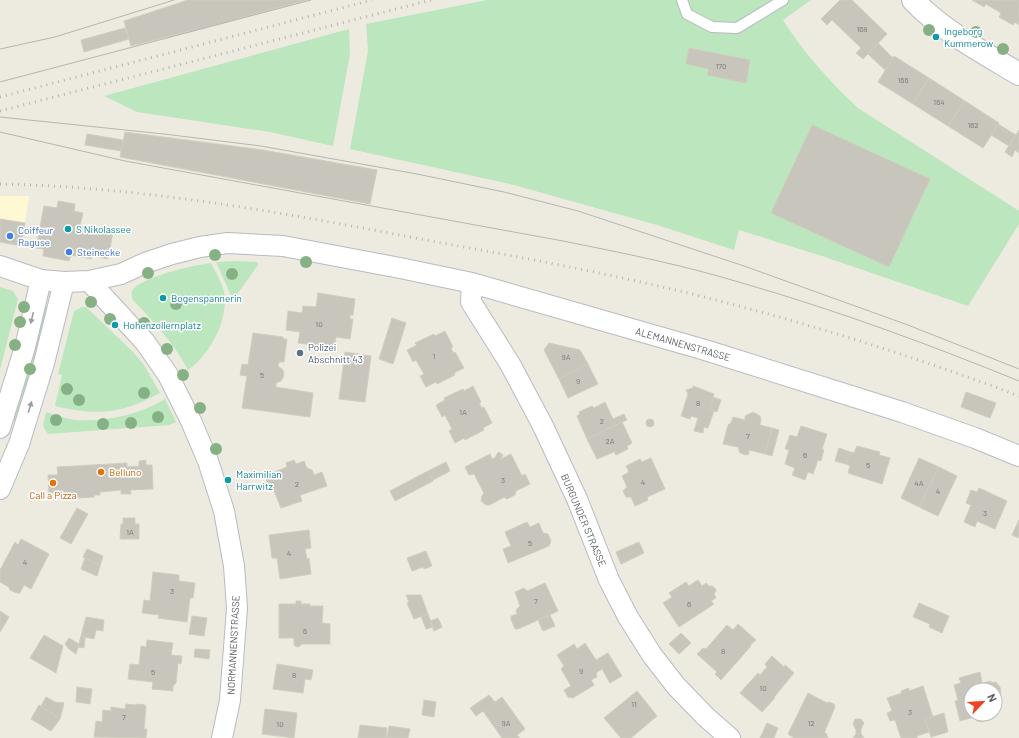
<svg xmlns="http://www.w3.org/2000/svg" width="1019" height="738" font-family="Barlow,sans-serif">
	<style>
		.commercial { fill: #fff8d3 }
		.green { fill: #bbe6be }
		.building { fill: #c8c5bd; stroke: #d1cdbe }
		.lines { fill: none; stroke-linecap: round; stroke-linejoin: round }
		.lane-casing { stroke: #b8bac0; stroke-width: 12 }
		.street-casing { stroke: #b8bac0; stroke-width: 22 }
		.secondary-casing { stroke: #b9bcc3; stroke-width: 24 }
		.lane { stroke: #fff; stroke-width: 10 }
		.street { stroke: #fff; stroke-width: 20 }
		.secondary { stroke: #fff; stroke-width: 22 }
		.tram { stroke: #b4b5b5; stroke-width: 1 }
		.rail { stroke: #b4b5b5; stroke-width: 3; stroke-dasharray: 1 5; stroke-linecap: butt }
		.tree { fill: #85b185 }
		.oneway { fill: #9b9da1 }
		.culture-dot { fill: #0f9aa8; stroke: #fff; stroke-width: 1.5 }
		.shop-dot { fill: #3f7fe0; stroke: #fff; stroke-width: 1.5 }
		.service-dot { fill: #5c6f8a; stroke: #fff; stroke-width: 1.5 }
		.food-dot { fill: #e8710a; stroke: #fff; stroke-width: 1.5 }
		.labels { text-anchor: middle; stroke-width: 3; stroke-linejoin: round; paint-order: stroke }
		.number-label { font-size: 8px; fill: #757679 }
		.culture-label { font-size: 10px; fill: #0d838f; stroke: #fff; text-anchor: start }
		.shop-label { font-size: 10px; fill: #366cbe; stroke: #fff; text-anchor: start }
		.street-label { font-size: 10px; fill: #595c62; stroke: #fff }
		.service-label { font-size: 10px; fill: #4e5e75; stroke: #fff; text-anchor: start }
		.food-label { font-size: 10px; fill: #c56008; stroke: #fff; text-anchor: start }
	</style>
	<rect width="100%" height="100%" fill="#edebe0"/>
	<!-- commercial -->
	<path class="commercial" d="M0 196H29L21 246 0 242Z"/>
	<!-- green -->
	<path class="green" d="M487 0H811L783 20C804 53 829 81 858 108L1019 211V224L968 306 822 256 739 230 734 250 657 225 510 184 350 149 368 51 366 24Z
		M349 29 350 54 333 146 270 132 137 112 104 96Z
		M235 261 256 262 258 263V265L233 300 216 262Z
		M211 263C215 271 220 279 223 288 231 316 211 354 188 370 174 343 154 322 133 300 132 297 131 295 132 291 139 277 195 265 211 263Z
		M0 287 13 291 18 299 0 370Z
		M42 306 50 308 45 329 16 422 10 419Z
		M82 307H86L133 352 144 365 160 393C122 414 97 416 55 406L62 375 58 374 73 315 74 311Z
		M165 399 176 422 169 425 48 434 43 426 46 412C56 415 66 419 76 420 106 422 139 415 165 399Z"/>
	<!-- building -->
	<path class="building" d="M188 0H307L211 26 131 46 124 21Z
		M840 0H852L887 34 863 59 856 53 861 48 832 20 827 25 821 19Z
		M972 0H1019V25L1015 22 1013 25 999 17 1001 13 986 4 984 7Z
		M125 28 129 39 84 52 81 40Z
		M878 43 893 58 885 70 868 54Z
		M689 48 750 60 746 83 707 75 709 69 686 64Z
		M894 56 929 78 913 104 878 82Z
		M929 78 965 101 948 126 913 104Z
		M965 101 999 123 983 148 948 126Z
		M998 124 1016 135 1009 146 991 135Z
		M812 125 930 179 889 267 771 213Z
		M1019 130V153L1015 150 1012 157 1005 152Z
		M125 132 263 150 377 170 370 204 120 157Z
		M87 134 123 140 121 151 85 145Z
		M58 201 75 204 74 211 83 213 80 226 113 232 108 259 92 256 91 259 71 255 69 261 43 256 44 249 36 248 44 206 57 208Z
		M0 219 25 223 21 246 0 242Z
		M318 293 355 299 353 315H350V319H353L350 339 336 337 334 348 298 343 300 332 286 330 288 311 302 313 303 306 316 307Z
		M392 318 406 323 393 364 379 359Z
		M445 331 453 347 451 348 453 353 455 352 464 368 454 373 455 375 437 384 436 382 426 387 420 376 424 374 416 360 413 362 407 350 417 345 415 343 434 334 435 336Z
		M253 333 283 337V339H287L284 362H279L278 366 283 370 284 376 281 381 276 383V387L313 393 310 417 242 408 247 376 240 375 242 364 248 365Z
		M549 343 580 350 588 364 559 379 544 350Z
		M345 352 371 356 365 402 339 399Z
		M588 364 598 384 568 398 559 379Z
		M473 386 481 402 479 403 482 408 484 407 492 423 483 428 484 430 465 440 464 438 455 443 449 431 452 429 445 415 442 417 436 405 445 400 444 398 463 389 464 391Z
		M693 386 714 394 710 409 714 411 708 428 704 427 703 433 694 431 698 418 691 416 690 419 681 416 688 394 686 390 693 388Z
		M966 392 996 403 990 418 961 407Z
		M713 397 721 400 717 412 710 409Z
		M605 402 613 419 624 414 627 420 587 439 577 416 580 414 579 412 592 406 594 408Z
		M753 412 760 416 761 420 760 425 772 428 765 454 749 450V454L746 455 740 453 738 447 723 444 728 425 731 423 733 417 745 420V416Z
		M646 423a4 4 0 1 1 8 0a4 4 0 1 1-8 0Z
		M622 422 632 443 627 446 628 449 616 455 614 452 597 459 587 439Z
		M801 426 827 434 822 449 824 450 821 461 818 460 813 474 808 472 805 480 792 475 795 468 785 464 789 450 785 449 790 435 797 437Z
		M772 428 779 430 772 456 765 454Z
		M857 446 880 452 879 455 890 458 882 484 848 473 850 466 846 464 850 452 854 453Z
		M839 448 850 452 846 464 835 461Z
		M499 452 503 455 501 459 511 454 522 476 525 474 530 484 516 491 515 495 507 499 504 497 490 505H486L481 501 482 496 484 493 474 474 469 475 465 467 490 454 492 459 496 457V455Z
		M651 458 665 489 647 497 648 500 635 506 631 497H626L623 491 627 487 622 476 629 472 626 466 640 459 642 462Z
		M919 458 939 467 919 507 901 498Z
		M146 460V465H152L153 489 130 490 131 494H121V490L100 492V495H94V497L60 499 59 493H49L48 475H58L57 467 127 463V467L139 466V461Z
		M294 460 296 464 304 461 307 468 312 470 314 475 322 472 327 486 300 495 302 501 281 508 273 488 267 483 266 478 267 475 287 467 286 463Z
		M446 462 450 471 433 480 428 471Z
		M939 467 957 476 938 516 919 507Z
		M428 471 433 481 395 501 390 491Z
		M979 488 1007 501 995 529 977 521 975 527 964 522 971 505 966 503 971 490 977 492Z
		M77 508 88 514 71 544 60 538Z
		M123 518H135V524H139V539H120L121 524H123Z
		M1019 520V538L1012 535Z
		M527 522 530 527 539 523 543 533 548 534 551 541 549 546 508 563 503 549 511 546 505 532Z
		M309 530 311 548 305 549 307 559 309 558 311 574 280 579 277 558H272L269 535Z
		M21 539 49 554 31 589 24 585 20 593H17L10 590 9 587 0 582V570L15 542 18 545Z
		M639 542 644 553 621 564 616 552Z
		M87 549 103 556 100 566 83 557Z
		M426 551 432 566 424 569 423 567 412 571 407 558Z
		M85 558 100 566 97 576 81 569Z
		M153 572 179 575V581L195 583 193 598H190L187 622 158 618 159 615 142 613 144 600 150 601Z
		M698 580 702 586 706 583 709 586H712L715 588 716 591 714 594 716 598 711 601 714 604 679 627 663 603 672 597 669 593 686 582 689 586Z
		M545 583 558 611 518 629H515L511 619V616L517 614 516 610 520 606 515 592 524 588 527 591Z
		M406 595H421L428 614 414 619 407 603 409 602Z
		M296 601H301V604H310V606H323L322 623 330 624V644H302L300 646 297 647 294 645V638H279V604H296Z
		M919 603 949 616 942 633 929 627 930 624 913 617Z
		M0 611 9 617 0 632Z
		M428 614 433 627 426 629 421 616Z
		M550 615 555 626 543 631 538 620Z
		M192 616 207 618 204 636 189 634Z
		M86 617 104 620 103 631 96 630 94 639 81 636Z
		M438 618 442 627 434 631 430 621Z
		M738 624 756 640 750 645 751 646 721 680 715 674 717 672 697 654 703 648 706 649 727 625 733 630Z
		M681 633 691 643 679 654 669 644Z
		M44 635 63 646 56 673 30 658Z
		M81 636 85 637 84 648 78 647Z
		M69 638 79 644 76 654 69 649 65 644Z
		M147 640 173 643 171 655 182 656 181 664 178 663 176 683 173 686V691L152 689 153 682 128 679 130 664 139 665 141 646 146 647Z
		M585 643 596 660 608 653 622 676 610 683 602 669 596 673 597 677 591 680 594 685 573 698 568 697 564 690 571 686 561 669 564 666 557 655 574 644 577 649Z
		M195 649 210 650 209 659 194 657Z
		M772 656 784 667 785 665 794 673 775 696 774 699 762 712 740 693 758 673 760 675 767 667 765 664Z
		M277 664 313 670 311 680 305 679 303 693 273 689Z
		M980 672 982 683 991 681V683L996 682 1000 687 1001 693 999 695 995 697V690H971V714H989V717L986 720 982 722 977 721 974 717 960 721 955 701 958 700 954 685 961 683 959 678Z
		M923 686 933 717 925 719 929 732 917 736V738H901L895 720 890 721 887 713 892 711 887 698 902 693 901 691 909 688V691Z
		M77 687 92 689 90 704 76 702Z
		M637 691 657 716 631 738H621L604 718Z
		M808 693 827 703 829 702 834 704 835 707 824 733H826L828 738H794L788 734Z
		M489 695 495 702 502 697 525 729 517 735 520 738H502L483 711 476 716 470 708Z
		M46 697 55 702 64 703 60 719 41 706Z
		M424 700 436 702 434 717 422 715Z
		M126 704 135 705 138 704 145 705 146 707 144 729H147L146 738 94 737 96 721 102 722 103 710 111 711V707L125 709Z
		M39 705 60 719 51 731 31 719Z
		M265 709 297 713 294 738 262 734Z
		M944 713 948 732 931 737 925 719Z
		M855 719H861L864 723 861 729V734L864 738H853L856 734V730L853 724Z
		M767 723 778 728 774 738H760Z
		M360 725 387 728 386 737H387L389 726 410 729 408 738H358Z"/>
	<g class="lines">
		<defs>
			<path id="lane" d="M682 0 687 14 712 27 737 28 783 0"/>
			<path id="street" d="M0 266 41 280 64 282 89 281 121 274 145 263 172 254 200 247 228 243 283 246 400 268 472 283 705 350 902 412 975 438 1019 456
				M89 281 145 342 168 375 191 421 208 461 224 511 234 566 237 608 230 700 222 738
				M472 283 471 302 510 364 543 426 577 499 609 580 628 617 652 655 676 686 706 717 730 738
				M0 428 25 347 41 280
				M0 489 19 444 44 363 64 282"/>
			<path id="secondary" d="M913 0C941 30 984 53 1019 74"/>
		</defs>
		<!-- lane casing -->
		<use href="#lane" class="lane-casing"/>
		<!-- street casing -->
		<use href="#street" class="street-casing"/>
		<!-- secondary casing -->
		<use href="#secondary" class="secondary-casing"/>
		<!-- lane -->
		<use href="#lane" class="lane"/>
		<!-- street -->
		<use href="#street" class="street"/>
		<!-- secondary -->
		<use href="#secondary" class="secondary"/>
		<!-- tram -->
		<path class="tram" d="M0 49 55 37 174 0
			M0 82 311 0
			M0 117 164 134 261 146 417 174 504 192 578 211 744 266 908 325 1019 369
			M0 132 125 161 563 241C623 253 683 265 742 283 836 310 928 344 1019 381"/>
		<!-- rail -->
		<path class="rail" d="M0 97 372 0
			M0 111 431 0
			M0 184C145 187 284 213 426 240 514 256 602 272 688 293 801 321 911 355 1019 396"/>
	</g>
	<!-- trees -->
	<g class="tree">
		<circle cx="929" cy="30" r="6"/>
		<circle cx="976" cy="32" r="6"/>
		<circle cx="1003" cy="49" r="6"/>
		<circle cx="215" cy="255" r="6"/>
		<circle cx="306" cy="262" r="6"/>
		<circle cx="148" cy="273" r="6"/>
		<circle cx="232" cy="274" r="6"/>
		<circle cx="91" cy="302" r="6"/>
		<circle cx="176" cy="304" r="6"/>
		<circle cx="24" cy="307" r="6"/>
		<circle cx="110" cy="319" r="6"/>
		<circle cx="20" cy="322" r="6"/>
		<circle cx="144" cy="323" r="6"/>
		<circle cx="15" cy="345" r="6"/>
		<circle cx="167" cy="349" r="6"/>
		<circle cx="30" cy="369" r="6"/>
		<circle cx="183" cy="375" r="6"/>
		<circle cx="67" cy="389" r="6"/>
		<circle cx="144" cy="393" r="6"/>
		<circle cx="79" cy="400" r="6"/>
		<circle cx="200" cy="408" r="6"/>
		<circle cx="158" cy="417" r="6"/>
		<circle cx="56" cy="420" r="6"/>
		<circle cx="131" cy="423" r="6"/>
		<circle cx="103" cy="424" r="6"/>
		<circle cx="216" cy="449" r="6"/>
	</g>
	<!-- one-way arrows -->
	<defs><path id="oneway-solid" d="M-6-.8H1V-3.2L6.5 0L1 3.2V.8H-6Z"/></defs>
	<g class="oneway">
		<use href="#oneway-solid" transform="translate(32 318) rotate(104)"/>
		<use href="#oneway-solid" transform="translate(30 407) rotate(-73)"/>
	</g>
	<!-- markers -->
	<g class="culture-dot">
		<circle cx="936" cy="37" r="4"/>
		<circle cx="68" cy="229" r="4"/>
		<circle cx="163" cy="298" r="4"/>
		<circle cx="115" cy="325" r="4"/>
		<circle cx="228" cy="480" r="4"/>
	</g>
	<g class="shop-dot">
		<circle cx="10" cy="236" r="4"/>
		<circle cx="69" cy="252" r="4"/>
	</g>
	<circle class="service-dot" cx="300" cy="353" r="4"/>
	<g class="food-dot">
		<circle cx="101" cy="472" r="4"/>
		<circle cx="53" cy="483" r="4"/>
	</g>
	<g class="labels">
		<!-- number labels -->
		<g class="number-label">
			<text x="862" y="32">168</text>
			<text x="721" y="69">170</text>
			<text x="903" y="83">166</text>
			<text x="939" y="105">164</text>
			<text x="973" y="128">162</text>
			<text x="319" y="327">10</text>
			<text x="434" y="359">1</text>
			<text x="566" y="360">9A</text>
			<text x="262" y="378">5</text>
			<text x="578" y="384">9</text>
			<text x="698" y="406">8</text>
			<text x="463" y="415">1A</text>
			<text x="602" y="424">2</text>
			<text x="748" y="439">7</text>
			<text x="610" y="444">2A</text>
			<text x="805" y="458">6</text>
			<text x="868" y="468">5</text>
			<text x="503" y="483">3</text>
			<text x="643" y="485">4</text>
			<text x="919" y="486">4A</text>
			<text x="297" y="487">2</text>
			<text x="938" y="494">4</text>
			<text x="985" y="516">3</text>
			<text x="130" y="535">1A</text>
			<text x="530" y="546">5</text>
			<text x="289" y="556">4</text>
			<text x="25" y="565">4</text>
			<text x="172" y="594">3</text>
			<text x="536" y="604">7</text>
			<text x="689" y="607">6</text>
			<text x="305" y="634">6</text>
			<text x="723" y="654">8</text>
			<text x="581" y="674">9</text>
			<text x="153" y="675">5</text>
			<text x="294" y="678">8</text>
			<text x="763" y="691">10</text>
			<text x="634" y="707">11</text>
			<text x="910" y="715">3</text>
			<text x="124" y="720">7</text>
			<text x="506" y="726">9A</text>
			<text x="811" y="726">12</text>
			<text x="280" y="727">10</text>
		</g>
		<!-- culture labels -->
		<g class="culture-label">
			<text x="944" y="35">Ingeborg<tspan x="944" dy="12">Kummerow</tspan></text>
			<text x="76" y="233">S Nikolassee</text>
			<text x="171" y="302">Bogenspannerin</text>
			<text x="123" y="329">Hohenzollernplatz</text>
			<text x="236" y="478">Maximilian<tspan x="236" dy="12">Harrwitz</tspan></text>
		</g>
		<!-- shop labels -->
		<g class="shop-label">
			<text x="18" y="234">Coiffeur<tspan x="18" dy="12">Raguse</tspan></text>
			<text x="77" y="256">Steinecke</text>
		</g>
		<!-- street labels -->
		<g class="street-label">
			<text transform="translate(683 344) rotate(16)" y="4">ALEMANNENSTRASSE</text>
			<text transform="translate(584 520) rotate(67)" y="4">BURGUNDER STRASSE</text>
			<text transform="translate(233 645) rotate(-87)" y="4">NORMANNENSTRASSE</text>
		</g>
		<!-- service labels -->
		<g class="service-label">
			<text x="308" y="351">Polizei<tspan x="308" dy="12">Abschnitt 43</tspan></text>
		</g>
		<!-- food labels -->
		<g class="food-label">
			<text x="109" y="476">Belluno</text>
			<text x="53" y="499" text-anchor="middle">Call a Pizza</text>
		</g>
	</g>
	<!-- north arrow -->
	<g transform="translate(983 702) rotate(65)"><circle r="19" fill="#ffffff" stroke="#bdbec0"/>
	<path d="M0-3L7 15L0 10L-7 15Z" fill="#ef4424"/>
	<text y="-6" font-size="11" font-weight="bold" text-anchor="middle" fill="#595c62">N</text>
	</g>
</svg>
